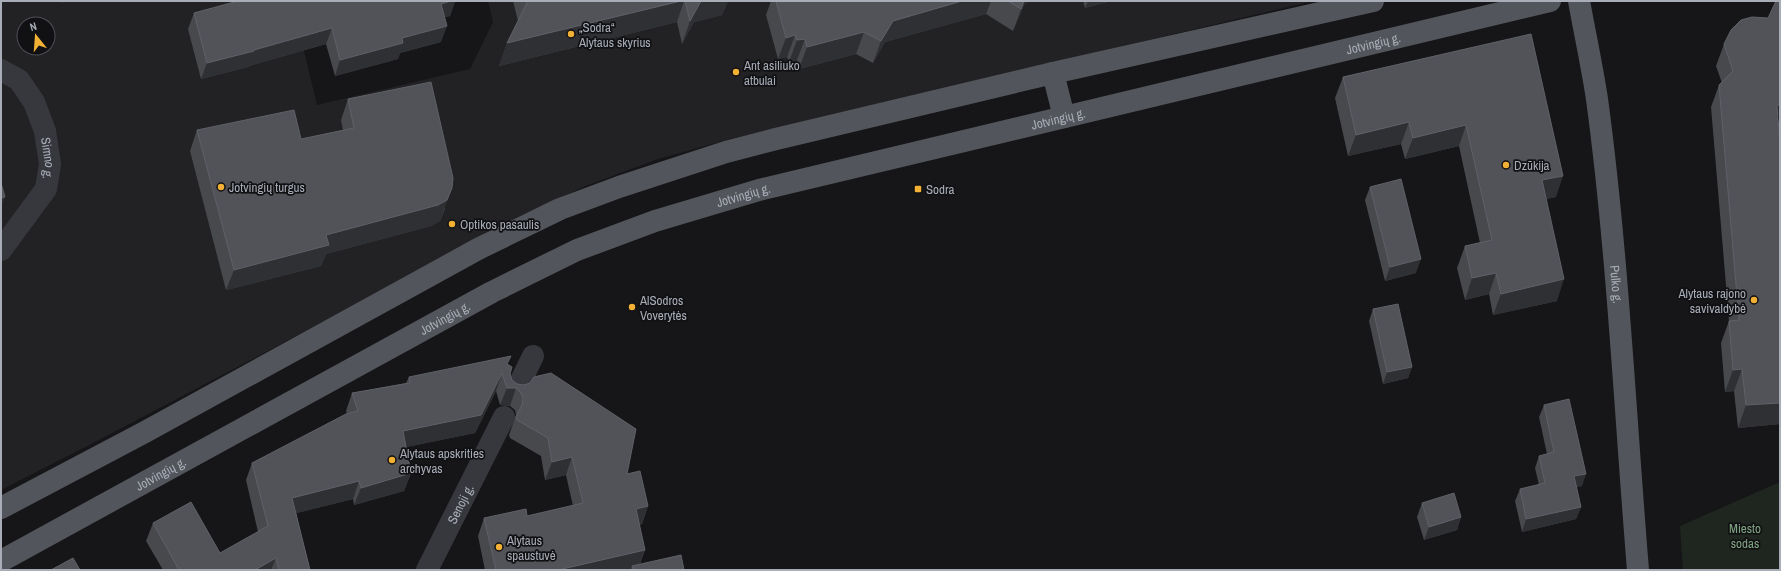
<svg xmlns="http://www.w3.org/2000/svg" width="1781" height="571" font-family="'Archivo Narrow',sans-serif">
	<style>
		.built { fill: #222225; fill-rule: evenodd }
		.green { fill: #1e261f }
		.lines { fill: none; stroke-linecap: round; stroke-linejoin: round }
		.street { stroke: #37383d; stroke-width: 22 }
		.primary { stroke: #53555c; stroke-width: 22 }
		.wall { fill: #47494d }
		.shaded-wall { fill: #2f3033 }
		.building { fill: #525359; stroke: #5f6168 }
		.poi-dot { fill: #f2b134; stroke: #111113; stroke-width: 1.5 }
		.labels { text-anchor: middle; stroke-width: 3.5; stroke-linejoin: round; paint-order: stroke }
		.poi-label { font-size: 13px; fill: #a8adb8; stroke: #111113; text-anchor: start }
		.street-label { font-size: 13px; fill: #a8adb8; stroke: #111113 }
		.park-label { font-size: 13px; fill: #7fa381; stroke: #111113 }
	</style>
	<rect width="100%" height="100%" fill="#161618"/>
	<!-- built -->
	<path class="built" d="M1 1H292L317 105 470 69 493 22 488 1H1313L727 140 658 159 583 187 524 216 97 441 1 490ZM24 24H48V48H24Z"/>
	<!-- green -->
	<path class="green" d="M1780 482V570H1683L1680 526Z"/>
	<g class="lines">
		<!-- street -->
		<g class="street">
			<path id="s1" d="M1 70 19 80 34 102 45 131 50 164 46 189 1 250"/>
			<path d="M516 391 533 356"/>
			<path id="s2" d="M427 570 504 417"/>
		</g>
		<!-- primary -->
		<g class="primary">
			<path id="s3" d="M1579 1C1585 34 1592 66 1597 99 1618 255 1625 413 1638 570"/>
			<path d="M1053 73 1064 117"/>
			<path d="M1 508 145 432 478 249 560 209 619 187 726 152 776 139 1053 73 1373 1"/>
			<path id="s4" d="M1 561 492 292 577 250 655 221 759 190 1550 1"/>
		</g>
	</g>
	<!-- wall -->
	<path class="wall" d="M236 1H455L450 16 444 17 441 42 400 53 398 59 335 76 326 44 249 66 248 67 201 79 188 29 194 13 236 2Z
		M513 1H728L722 15 694 22 682 44 677 22 499 66 507 43 518 21Z
		M771 1H1032L1025 3 1013 31 986 14 885 42 873 63 856 54 799 69 797 60 789 62 787 57 778 59 766 15Z
		M1083 1H1111L1085 8Z
		M1768 18 1780 112 1778 116 1780 424 1738 428 1734 391 1725 392 1721 343 1729 321 1711 107 1719 85 1722 83 1716 66 1724 44Z
		M1531 34 1556 197 1546 199 1557 301 1493 315 1489 294 1465 300 1457 268 1465 246 1480 243 1459 146 1405 159 1401 144 1348 156 1335 98 1343 77Z
		M348 99 445 209 440 221 431 226 326 254 321 266 226 290 190 151 197 130 301 139 343 130 341 120Z
		M1370 187 1416 273 1385 281 1365 200Z
		M1373 309 1412 367 1408 378 1383 384 1369 321Z
		M508 364 512 380 627 474 648 506 642 524 639 525 645 550 640 564 684 570H485L478 536 484 518 527 516 573 506 566 475 545 480 541 456 510 438 509 435 516 415 515 410 510 406 500 405 496 391 475 433 406 447 411 473 404 491 354 505 353 499 296 513 310 570H163L146 541 153 523 220 553 258 532 246 480 252 463 347 414 346 411 352 393 406 383 409 377Z
		M1544 405 1582 486 1576 487 1581 507 1576 519 1522 532 1515 501 1520 489 1539 485 1535 468 1539 456 1547 454 1539 417Z
		M1422 503 1461 517 1457 530 1424 540 1417 517Z"/>
	<!-- shaded-wall -->
	<path class="shaded-wall" d="M62 1H69L61 3Z
		M451 1H455L450 16 435 20 441 4Z
		M681 1H684L677 22 499 66 507 43Z
		M701 1H728L722 15 694 22 682 44 690 21Z
		M962 1H991L986 14 885 42 873 63 881 41 893 21Z
		M1024 1H1032L1025 3 1013 31Z
		M1088 1H1111L1085 8Z
		M447 26 441 42 400 53 398 59 335 76 340 60 402 38Z
		M332 28 326 44 249 66 248 67 201 79 207 63Z
		M864 32 856 54 799 69 807 47Z
		M795 35 787 57 778 59 786 38Z
		M805 39 797 60 789 62 797 40Z
		M1780 102V112L1769 129 1777 107Z
		M1409 122 1401 144 1348 156 1356 135Z
		M1466 125 1459 146 1405 159 1413 138Z
		M1563 176 1556 197 1534 201 1542 180Z
		M452 188 440 221 431 226 326 254 321 266 226 290 234 270Z
		M5 197 1 207V198Z
		M1421 259 1416 273 1385 281 1390 267Z
		M1496 273 1489 294 1465 300 1472 278Z
		M1564 279 1557 301 1493 315 1501 294Z
		M1412 367 1408 378 1383 384 1387 372Z
		M1742 369 1734 391 1725 392 1733 370Z
		M502 373 496 391 475 433 397 449 403 431Z
		M507 388H516L510 406 500 405Z
		M1780 403V424L1738 428 1746 405Z
		M572 457 566 475 545 480 552 462Z
		M411 473 404 491 354 505 361 488Z
		M1586 474 1582 486 1569 488 1574 476Z
		M359 481 353 499 286 516 292 498Z
		M648 506 642 524 629 527 636 509Z
		M1581 507 1576 519 1522 532 1526 519Z
		M1461 517 1457 530 1424 540 1429 527Z
		M645 550 638 568 632 566 631 570H558Z
		M276 558 271 570H255Z"/>
	<!-- building -->
	<path class="building" d="M238 1H451L441 4 447 26 402 38 403 43 340 60 332 28 254 50V51L207 63 194 13Z
		M527 1H681L507 43 527 3Z
		M685 1H701L690 21Z
		M776 1H962L893 21 881 41 864 32 807 47 805 39 797 40 795 35 786 38Z
		M1008 1H1024L1021 9Z
		M1776 1H1780V102L1777 107 1780 143V403L1746 405 1742 369 1733 370 1729 321 1739 320 1719 85 1733 71 1724 44 1731 30 1741 20 1752 17 1768 18Z
		M1531 34 1563 176 1542 180 1564 279 1501 294 1496 273 1472 278 1465 246 1492 240 1466 125 1413 138 1409 122 1356 135 1343 77Z
		M431 82 453 178 452 188 447 200 438 205 326 235 329 245 234 270 197 130 294 110 301 139 354 128 348 99Z
		M1401 179 1421 259 1390 267 1370 187Z
		M1 183 5 197 1 198Z
		M1398 304 1412 367 1387 372 1373 309Z
		M511 356 507 364 512 367 510 374 512 380 517 384 524 385 530 383 534 377 551 373 636 429 627 474 640 471 648 506 636 509 645 550 558 570H496L484 518 526 509 527 516 583 503 572 457 552 462 548 438 517 420 516 417 522 405 523 398 521 393 516 388H507L502 373 481 415 403 431 411 473 361 488 359 481 292 498 310 570H279L276 558 255 570H179L153 523 191 502 220 553 268 526 252 463 346 414 358 411 352 393 410 383 409 377Z
		M1569 399 1586 474 1574 476 1581 507 1526 519 1520 489 1545 483 1539 456 1554 452 1544 405Z
		M1454 493 1461 517 1429 527 1422 503Z
		M681 555 684 570H633L632 566Z
		M73 558 80 570H51Z"/>
	<!-- markers -->
	<g class="poi-dot">
		<circle cx="571" cy="34" r="4"/>
		<circle cx="736" cy="72" r="4"/>
		<circle cx="1506" cy="165" r="4"/>
		<circle cx="221" cy="187" r="4"/>
		<rect x="914" y="185" width="8" height="8" rx="2"/>
		<circle cx="452" cy="224" r="4"/>
		<circle cx="1754" cy="300" r="4"/>
		<circle cx="632" cy="307" r="4"/>
		<circle cx="392" cy="460" r="4"/>
		<circle cx="499" cy="547" r="4"/>
	</g>
	<g class="labels">
		<!-- poi labels -->
		<g class="poi-label">
			<text x="579" y="32">„Sodra“<tspan x="579" dy="15">Alytaus skyrius</tspan></text>
			<text x="744" y="70">Ant asiliuko<tspan x="744" dy="15">atbulai</tspan></text>
			<text x="1514" y="170">Dzūkija</text>
			<text x="229" y="192">Jotvingių turgus</text>
			<text x="926" y="194">Sodra</text>
			<text x="460" y="229">Optikos pasaulis</text>
			<text x="1746" y="298" text-anchor="end">Alytaus rajono<tspan x="1746" dy="15">savivaldybė</tspan></text>
			<text x="640" y="305">AlSodros<tspan x="640" dy="15">Voverytės</tspan></text>
			<text x="400" y="458">Alytaus apskrities<tspan x="400" dy="15">archyvas</tspan></text>
			<text x="507" y="545">Alytaus<tspan x="507" dy="15">spaustuvė</tspan></text>
		</g>
		<!-- street labels -->
		<g class="street-label">
			<text dy="5" stroke="none"><textPath href="#s4" startOffset="1478">Jotvingių g.</textPath></text>
			<text dy="5" stroke="none"><textPath href="#s4" startOffset="1154">Jotvingių g.</textPath></text>
			<text dy="5" stroke="none"><textPath href="#s1" startOffset="106">Simno g.</textPath></text>
			<text dy="5" stroke="none"><textPath href="#s4" startOffset="830">Jotvingių g.</textPath></text>
			<text dy="5" stroke="none"><textPath href="#s3" startOffset="286">Pulko g.</textPath></text>
			<text dy="5" stroke="none"><textPath href="#s4" startOffset="506">Jotvingių g.</textPath></text>
			<text dy="5" stroke="none"><textPath href="#s4" startOffset="182">Jotvingių g.</textPath></text>
			<text dy="5" stroke="none"><textPath href="#s2" startOffset="74">Senoji g.</textPath></text>
		</g>
		<!-- park labels -->
		<g class="park-label">
			<text x="1745" y="533">Miesto<tspan x="1745" dy="15">sodas</tspan></text>
		</g>
	</g>
	<!-- border -->
	<rect width="1781" height="571" fill="none" stroke="#a8adb8" stroke-width="4"/>
	<!-- north arrow -->
	<g transform="translate(36 36) rotate(343)"><circle r="19" fill="#111113" stroke="#4d4f55"/>
	<path d="M0-3L7 15L0 10L-7 15Z" fill="#f2b134"/>
	<text y="-6" font-size="11" font-weight="bold" text-anchor="middle" fill="#a8adb8">N</text>
	</g>
</svg>
